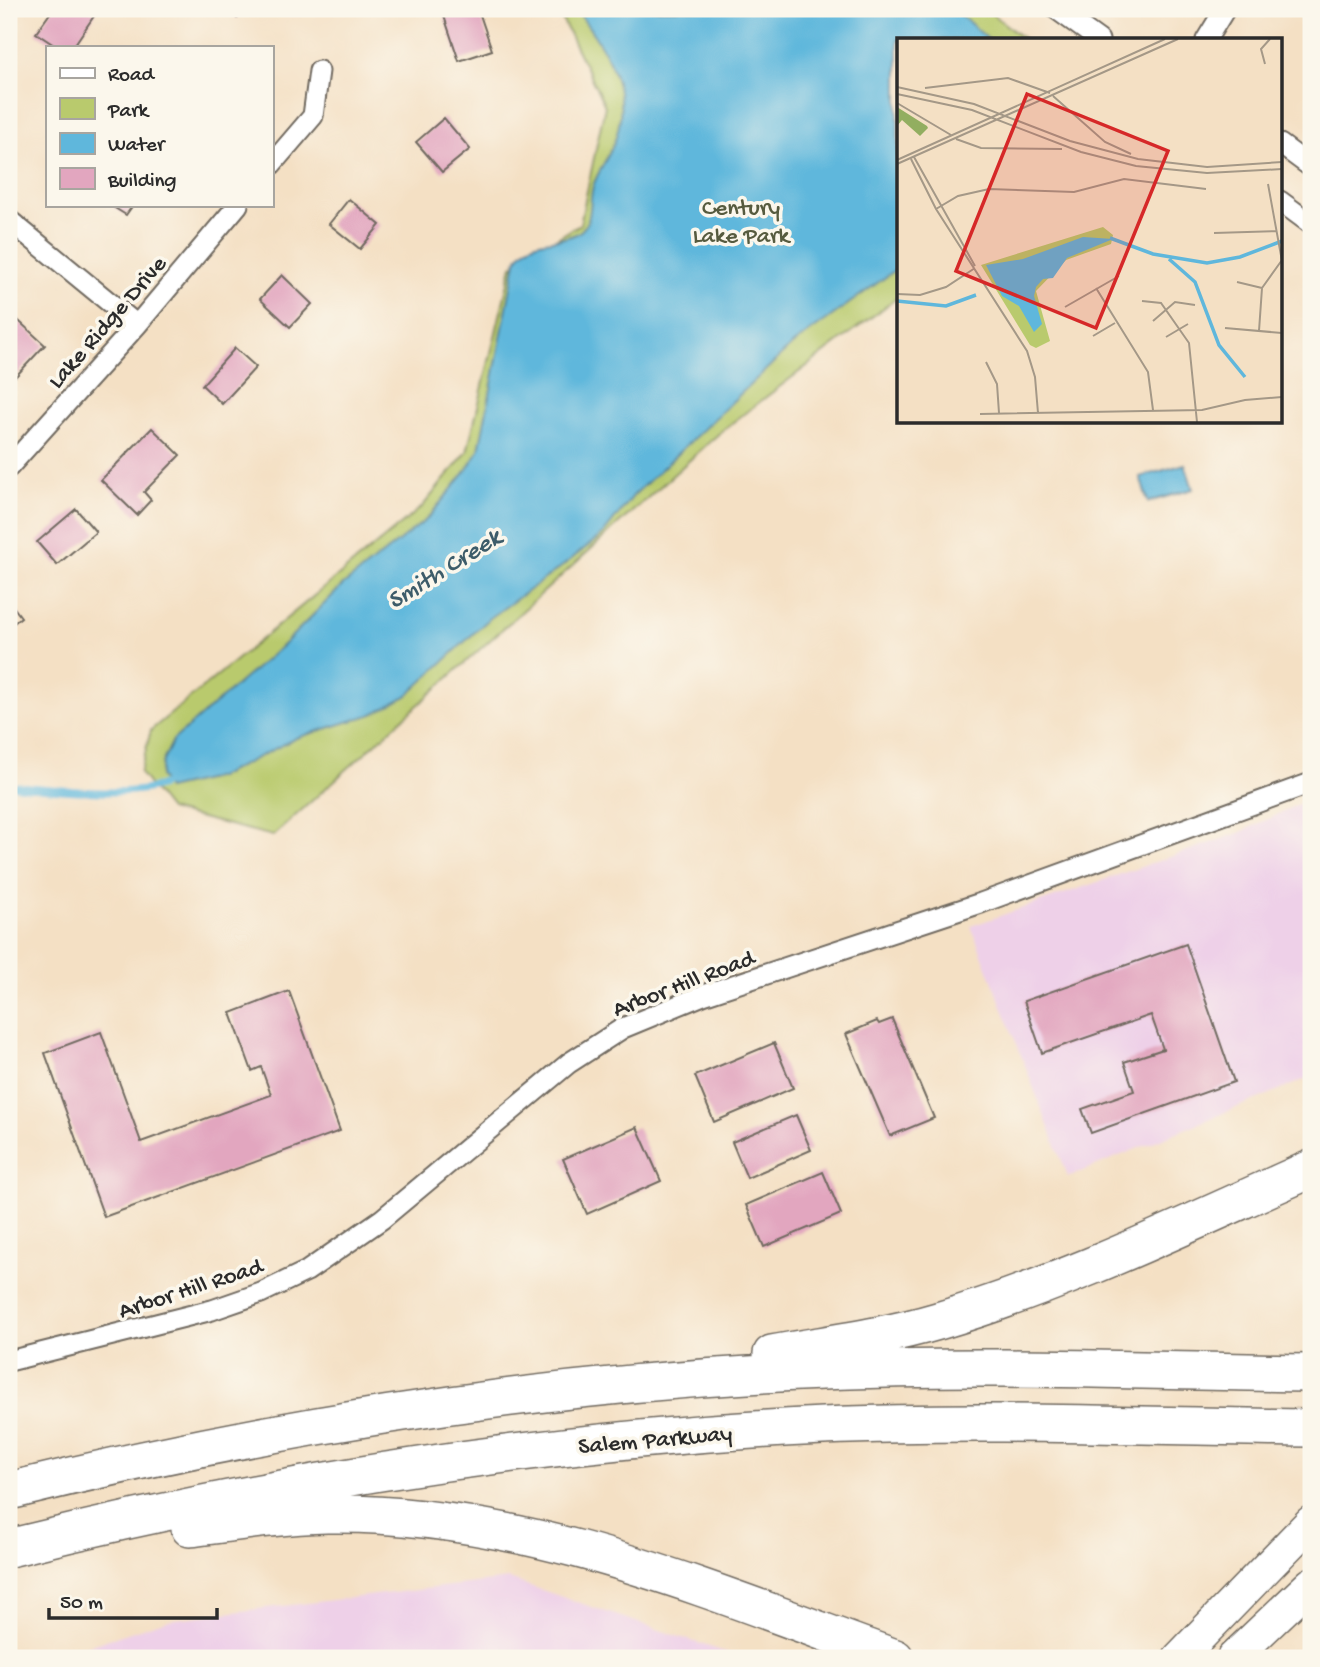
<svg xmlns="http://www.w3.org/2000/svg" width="1320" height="1667" font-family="'Gochi Hand',sans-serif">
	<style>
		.built { fill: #eed0e8 }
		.green { fill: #b9ca6d; stroke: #727a4c; stroke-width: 2 }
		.water { fill: #5fb7dc; stroke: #457184; stroke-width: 2 }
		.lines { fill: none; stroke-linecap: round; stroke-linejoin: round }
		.stream { stroke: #5fb7dc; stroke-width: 7 }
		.building { fill: #e2a6bf }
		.minor-casing { stroke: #716a61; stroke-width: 23 }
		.primary-casing { stroke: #716a61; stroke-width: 35 }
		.motorway-casing { stroke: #716a61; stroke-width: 40 }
		.minor { stroke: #fff; stroke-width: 19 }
		.primary { stroke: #fff; stroke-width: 32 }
		.motorway { stroke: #fff; stroke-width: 37 }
		.labels { text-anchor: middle; stroke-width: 7; stroke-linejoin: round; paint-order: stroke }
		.park-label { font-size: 24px; fill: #565b3f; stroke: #fbf7ec }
		.street-label { font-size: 24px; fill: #2b2b2b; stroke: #fbf7ec }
		.water-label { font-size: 26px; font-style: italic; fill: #3d5c69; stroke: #fbf7ec }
		.inset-river { fill: none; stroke: #5fb7dc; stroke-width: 3.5 }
		.inset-road { fill: none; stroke: #a49887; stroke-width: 2 }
		.view { fill: #d62828; fill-opacity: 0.15; stroke: #d62828; stroke-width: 3.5 }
		.inset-edge { fill: none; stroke: #2b2b2b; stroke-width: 3.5 }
	</style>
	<rect width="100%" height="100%" fill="#fbf7ec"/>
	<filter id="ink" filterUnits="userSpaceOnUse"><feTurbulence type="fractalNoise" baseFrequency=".0143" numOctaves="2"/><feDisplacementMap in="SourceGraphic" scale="14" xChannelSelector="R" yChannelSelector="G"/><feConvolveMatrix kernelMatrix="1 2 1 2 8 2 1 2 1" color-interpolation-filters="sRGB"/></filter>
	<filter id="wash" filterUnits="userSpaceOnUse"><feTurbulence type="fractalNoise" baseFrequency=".00686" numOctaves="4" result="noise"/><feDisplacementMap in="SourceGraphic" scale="28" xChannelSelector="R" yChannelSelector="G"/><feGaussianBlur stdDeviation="1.57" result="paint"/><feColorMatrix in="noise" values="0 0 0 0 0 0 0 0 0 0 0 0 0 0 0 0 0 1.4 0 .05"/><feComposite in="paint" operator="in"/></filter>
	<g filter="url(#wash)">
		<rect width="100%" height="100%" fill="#f4e0c4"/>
		<!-- built -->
		<path class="built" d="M1311 798V1077L1068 1177 971 926 1239 833Z
			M509 1579 742 1658H51L167 1620Z"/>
		<!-- green -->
		<path class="green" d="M557 9H986L1025 40H898V297L724 429 273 836 169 810 140 773 151 730 422 507 467 452 512 266 580 224 605 106Z"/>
		<!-- water -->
		<path class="water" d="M576 9H954L989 40H898V268L792 345 634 495 603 534 564 565 490 618 407 696 373 714 296 738 219 777 167 789 160 776 162 763 173 740 282 646 342 586 427 519 464 474 479 450 516 261C530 234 552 245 576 234 595 224 588 203 593 186 599 169 611 154 616 137 632 86 603 47 576 9Z
			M1185 464 1193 489 1148 502 1140 477Z"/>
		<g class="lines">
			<!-- stream -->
			<path class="stream" d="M9 785C43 788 143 801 169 781"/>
		</g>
		<g id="blocks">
			<!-- building -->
			<path class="building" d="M53 9H90L96 13 73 47H57L36 33Z
				M228 9H246L237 18Z
				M454 9H478L492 50 459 61 443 13Z
				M444 118 470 149 442 172 416 142Z
				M349 199 380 225 360 249 329 224Z
				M110 205H133L126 215Z
				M282 275 312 304 290 327 260 299Z
				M9 312 45 345 16 376 9 369Z
				M235 348 256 367 222 404 202 385Z
				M152 428 180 455 144 492 151 500 137 515 101 480Z
				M76 509 96 532 57 565 37 542Z
				M9 601 21 617 9 627Z
				M1186 944 1234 1082 1091 1133 1082 1109 1134 1091 1124 1062 1163 1049 1151 1015 1042 1053 1024 1001Z
				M289 991 340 1131 104 1217 45 1053 101 1032 141 1142 271 1095 261 1067 252 1071 231 1013Z
				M892 1019 934 1118 890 1136 846 1034 877 1021 879 1024Z
				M774 1043 793 1088 714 1122 695 1076Z
				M796 1115 811 1150 747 1178 732 1142Z
				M637 1127 661 1181 587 1214 563 1159Z
				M823 1172 841 1214 764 1247 746 1205Z"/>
		</g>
	</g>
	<g filter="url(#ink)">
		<use href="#blocks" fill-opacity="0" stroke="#716a61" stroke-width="2"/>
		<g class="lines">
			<defs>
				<path id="minor" d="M1056 9 1099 40
					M1206 40 1225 9
					M1280 144 1311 167
					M271 165 313 116 319 71
					M1280 201 1311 224
					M9 220 137 325
					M9 467 137 325 238 205
					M9 1361 212 1310 261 1293 307 1271 382 1219 569 1063 623 1028 703 995 981 903 1311 783"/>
				<path id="primary" d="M1179 1658 1311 1522
					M1233 1658 1311 1584"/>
				<path id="motorway" d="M772 1354C827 1344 884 1337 938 1321 1067 1283 1189 1223 1311 1169
					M9 1491C276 1425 548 1382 823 1371 986 1364 1149 1371 1311 1373
					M190 1528C236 1522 282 1515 327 1514 526 1511 712 1592 895 1658
					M9 1548C277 1481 547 1439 823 1426 985 1419 1149 1426 1311 1428"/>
			</defs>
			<!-- minor casing -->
			<use href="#minor" class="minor-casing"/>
			<!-- primary casing -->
			<use href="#primary" class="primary-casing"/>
			<!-- motorway casing -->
			<use href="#motorway" class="motorway-casing"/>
			<!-- minor -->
			<use href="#minor" class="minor"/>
			<!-- primary -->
			<use href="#primary" class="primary"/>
			<!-- motorway -->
			<use href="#motorway" class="motorway"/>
		</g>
	</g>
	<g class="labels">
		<!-- park labels -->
		<g class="park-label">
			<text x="741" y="214">Century<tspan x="741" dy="28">Lake Park</tspan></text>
		</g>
		<!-- street labels -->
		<g class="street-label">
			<text transform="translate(106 321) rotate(-49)" y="8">Lake Ridge Drive</text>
			<text transform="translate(683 982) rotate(-21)" y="8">Arbor Hill Road</text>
			<text transform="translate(190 1287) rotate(-18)" y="8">Arbor Hill Road</text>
			<text transform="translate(655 1438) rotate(-5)" y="8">Salem Parkway</text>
		</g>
		<!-- water labels -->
		<g class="water-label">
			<text transform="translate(443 567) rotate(-32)" y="9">Smith Creek</text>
		</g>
	</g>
	<!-- overview -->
	<g transform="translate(897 38)">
		<rect width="385" height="385" fill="#f4e0c4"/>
		<path d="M206 189 216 197 214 206 169 222 139 253 153 303 139 310 133 307 84 227Z" fill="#b9ca6d"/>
		<path d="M0 69 30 88 31 90 23 98 5 82 0 88Z" fill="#92ae60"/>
		<path d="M186 199 216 201 170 220 156 240 146 241 139 249 137 258 145 286 137 294 122 268 105 258 89 227 126 221Z" fill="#5fb7dc"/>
		<path class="inset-river" d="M213 200 256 216 310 225 343 219 385 203M272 221 298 244 322 307 348 339M0 263 49 268 79 257"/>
		<path class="inset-road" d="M368 26 364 11 373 1M0 49 77 66 173 103 241 121 310 129 385 124M28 50 111 40 153 55M0 56 75 72 184 114 239 128 310 135 385 131M156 58 208 104 234 116M0 65 54 97M59 101 84 110 165 111M17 119 78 228M14 121 39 171 130 313 138 339 141 375M0 122 268 1M0 126 281 1M371 146 385 223M39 171 61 158 92 151 177 154 227 141 309 151M317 195 379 193M340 244 365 250M199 250 251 334 256 372M0 256 23 257 49 249 78 230M245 263 264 265 292 305 300 384M168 269 222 238M256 283 278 264 298 267M328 290 385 295M362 293 365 250 385 222M196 298 218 285M269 299 291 286M89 324 100 346 102 375M83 376 305 372 348 362 385 359"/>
		<path class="view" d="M130 56 271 113 199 290 59 233Z"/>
		<rect width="385" height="385" class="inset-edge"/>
	</g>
	<!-- margin -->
	<rect width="1320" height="1667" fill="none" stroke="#fbf7ec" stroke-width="35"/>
	<!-- legend -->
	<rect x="46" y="46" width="228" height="161" fill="#fbf7ec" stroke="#a8a59f" stroke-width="2"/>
	<rect x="60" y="68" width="35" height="10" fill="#ffffff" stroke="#a8a59f" stroke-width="2"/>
	<text x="108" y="80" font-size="21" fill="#2b2b2b">Road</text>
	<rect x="60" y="98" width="35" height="21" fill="#b9ca6d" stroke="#a8a59f" stroke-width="2"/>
	<text x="108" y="116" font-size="21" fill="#2b2b2b">Park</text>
	<rect x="60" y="133" width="35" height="21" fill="#5fb7dc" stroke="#a8a59f" stroke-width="2"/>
	<text x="108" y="150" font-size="21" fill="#2b2b2b">Water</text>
	<rect x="60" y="168" width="35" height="21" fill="#e2a6bf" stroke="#a8a59f" stroke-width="2"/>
	<text x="108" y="186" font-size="21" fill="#2b2b2b">Building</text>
	<!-- scale -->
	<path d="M49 1608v10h168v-10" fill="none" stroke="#2b2b2b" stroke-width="3.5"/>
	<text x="60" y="1608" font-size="21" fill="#2b2b2b" stroke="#fbf7ec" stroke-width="5" paint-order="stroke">50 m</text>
</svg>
